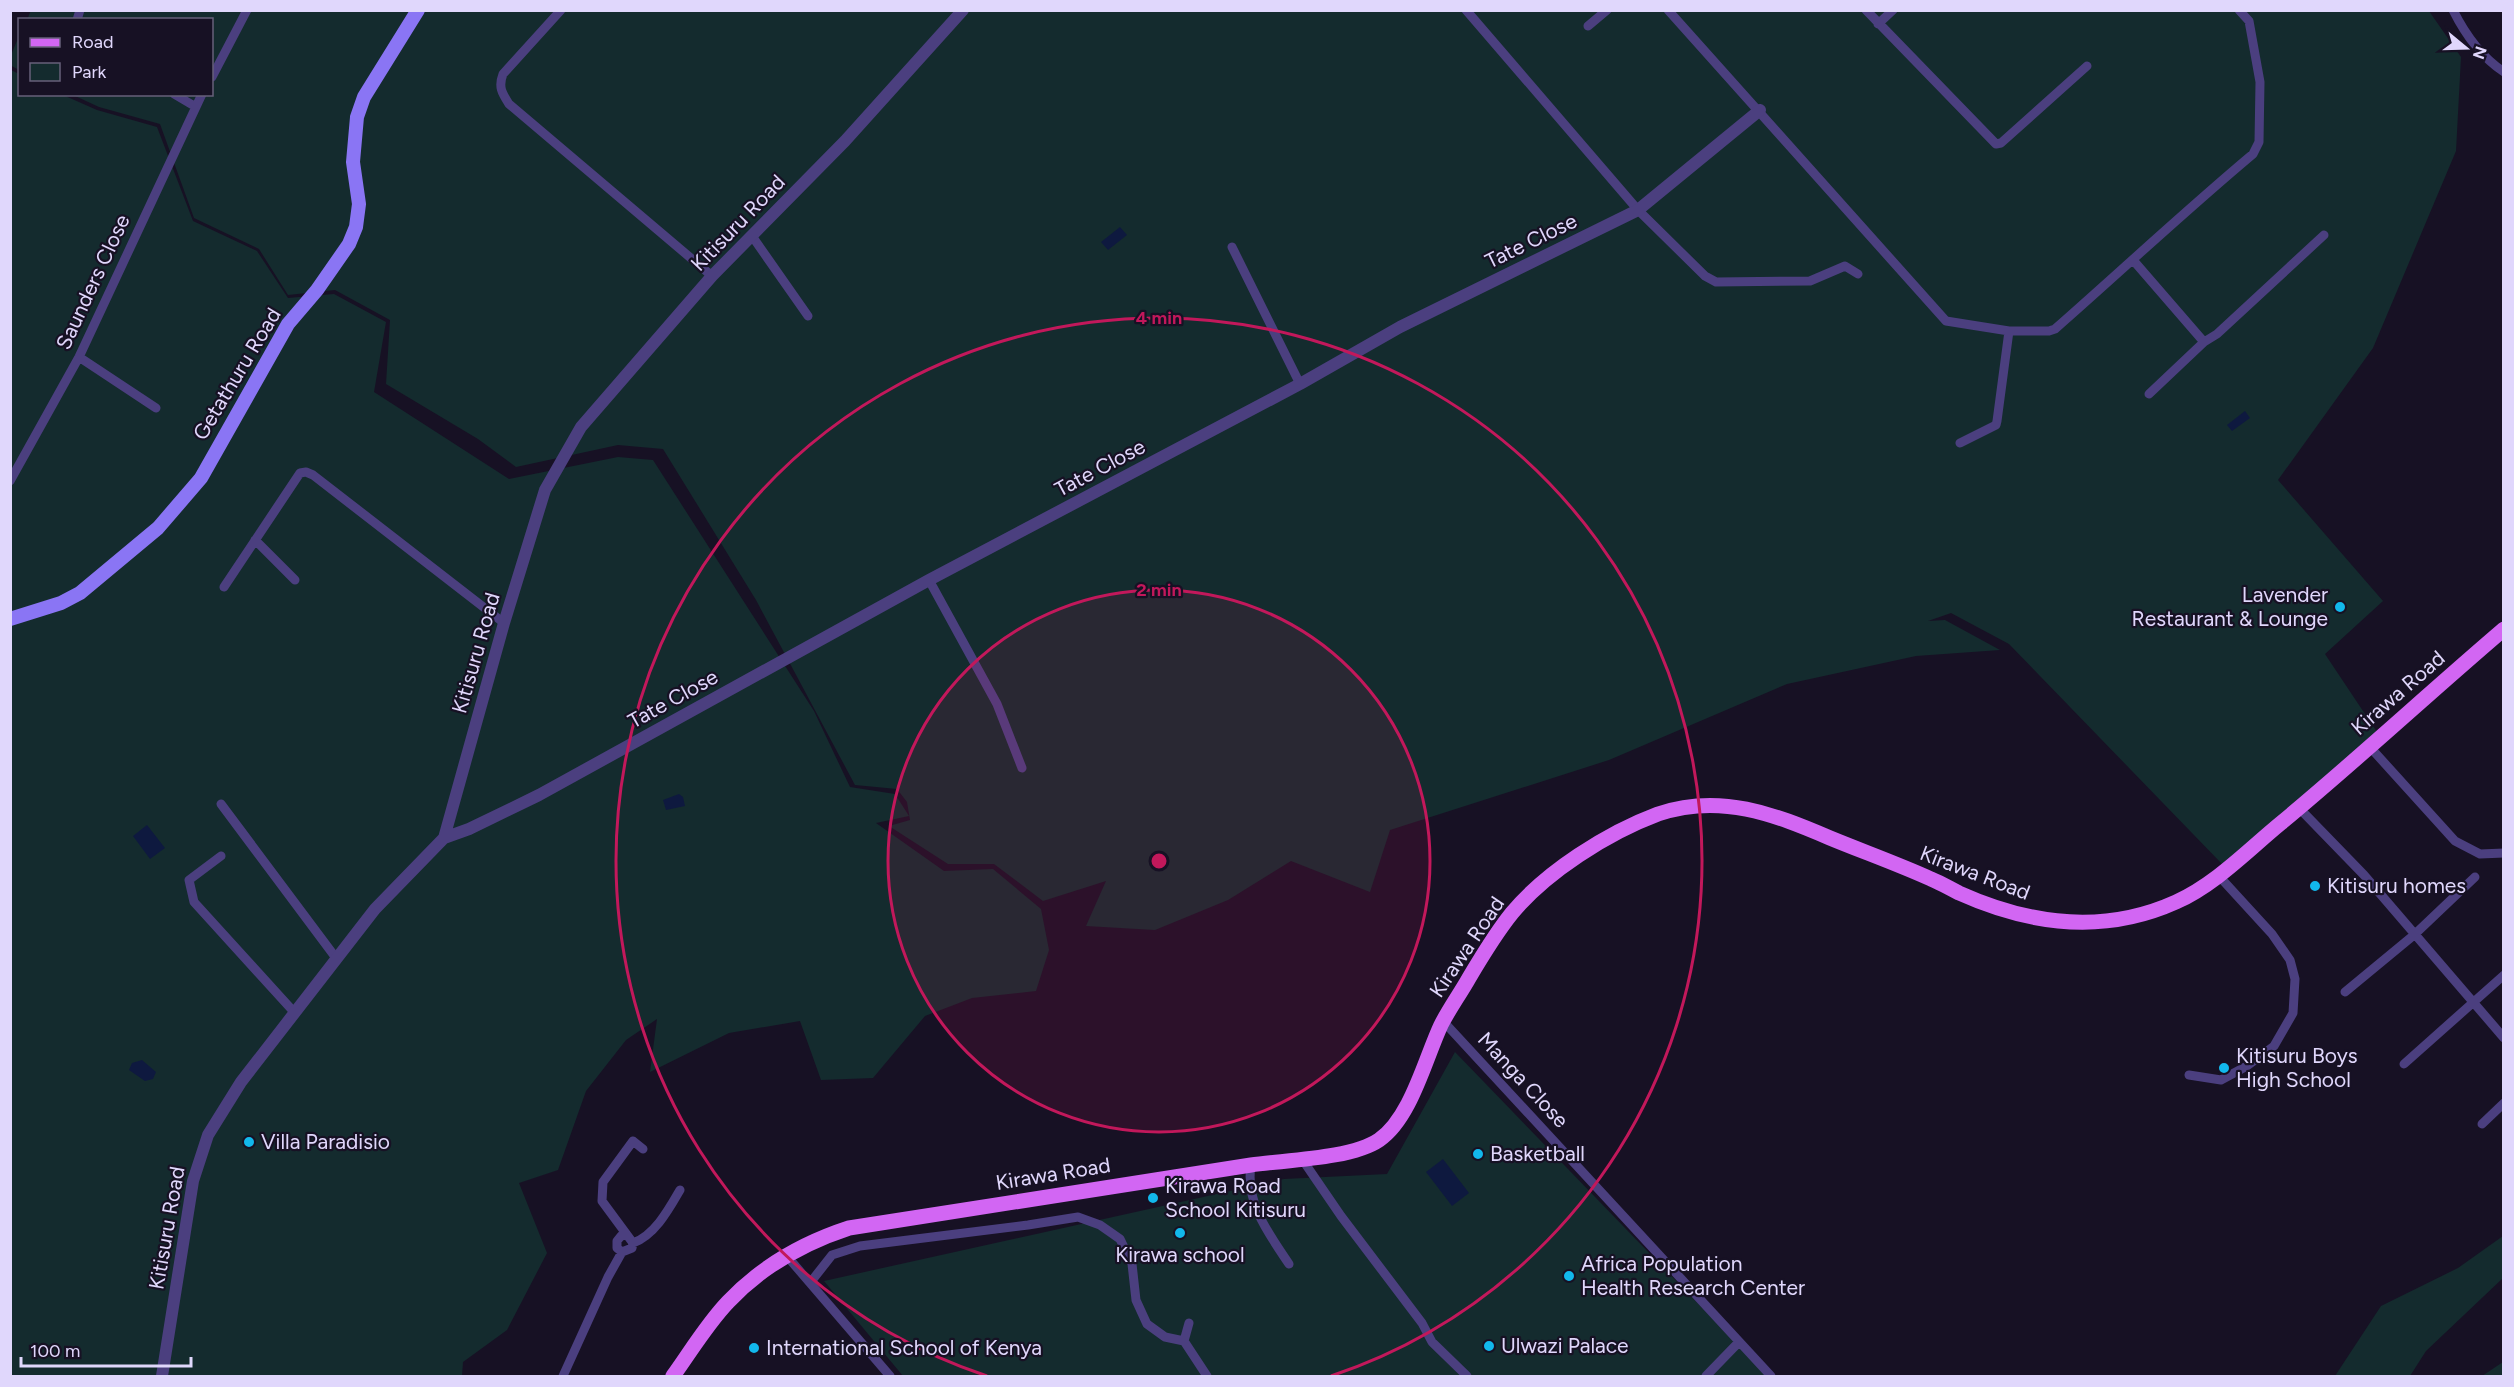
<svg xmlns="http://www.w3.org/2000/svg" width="2514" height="1387" font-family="Figtree,sans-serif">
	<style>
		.green { fill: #142b2e }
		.water { fill: #0e193f }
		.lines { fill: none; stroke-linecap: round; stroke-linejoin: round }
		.minor { stroke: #4b3f7f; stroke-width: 9 }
		.tertiary { stroke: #4b3f7f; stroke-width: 12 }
		.secondary { stroke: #8a75f4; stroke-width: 14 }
		.primary { stroke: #d266f3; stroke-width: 15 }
		.ring { fill: none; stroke: #c2185b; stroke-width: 3 }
		.poi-dot { fill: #12b8ec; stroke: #171124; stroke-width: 2 }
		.labels { text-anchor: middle; stroke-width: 4.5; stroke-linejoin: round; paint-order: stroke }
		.street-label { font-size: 21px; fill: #e0d7fc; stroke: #171124 }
		.poi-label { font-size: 21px; fill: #e0d7fc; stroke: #171124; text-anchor: start }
		.centre { fill: #c2185b; stroke: #171124; stroke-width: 3 }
		.ring-label { font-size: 18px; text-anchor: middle; font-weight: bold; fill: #c2185b; stroke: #171124; stroke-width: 4.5; stroke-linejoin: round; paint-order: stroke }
	</style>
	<rect width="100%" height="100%" fill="#171124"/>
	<!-- green -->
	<path class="green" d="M31 10 364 12 366 10 2429 11 2461 57 2456 151 2373 348 2278 480 2383 601 2325 654 2377 732 2223 865 2009 644 1951 613 1928 621 1945 620 2000 650 1916 656 1787 684 1609 760 1390 830 1370 892 1291 861 1228 900 1155 930 1086 926 1106 881 1043 901 994 864H948L889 826 910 820 907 802 897 789 855 785 756 600 663 449 618 445 516 467 478 439 386 384 390 320 335 290 288 295 259 249 194 218 160 124 99 107 73 95 212 94V20H27Z
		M19 36V70L10 65 11 55Z
		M11 70 19 74 20 94 63 95 97 110 157 127 193 221 257 251 288 298 334 294 386 322 374 392 509 479 618 457 653 460 814 711 850 787 895 794 909 816 876 823 944 871 993 869 1041 909 1049 950 1036 991 972 998 925 1016 873 1078 821 1080 800 1021 729 1033 650 1072 657 1019 626 1040 586 1091 558 1170 519 1183 547 1253 507 1330 463 1362 462 1376H11Z
		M1455 1052 1768 1376H903L824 1281 1284 1179 1387 1174Z
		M2503 1236V1278L2426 1351 2410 1376H2335L2381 1306 2458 1268Z
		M2503 1362V1376H2482Z"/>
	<!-- water -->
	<path class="water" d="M1120 227 1127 235 1108 250 1101 242Z
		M2245 411 2250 418 2232 431 2227 425Z
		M679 794 683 797 685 806 666 810 663 800Z
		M147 825 165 848 150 859 133 836Z
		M142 1060 156 1072 153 1079 145 1081 129 1070 132 1063Z
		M1443 1159 1469 1193 1452 1206 1426 1172Z"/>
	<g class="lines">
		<!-- minor -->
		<path class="minor" d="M561 10 503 74C498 87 502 93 509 104L712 276
			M1466 10 1638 210 1705 276 1716 282 1810 281 1845 266 1858 274
			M1668 10 1946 321 2009 331H2049L2055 329C2121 271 2185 211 2253 154L2259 142 2260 82 2249 21 2239 10
			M1866 10 1996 144 2001 143 2087 66
			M2453 10C2465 34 2481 57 2504 72
			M77 20 80 10
			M1878 24 1893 10
			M1588 26 1607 10
			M212 77 247 10
			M174 94 196 107
			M752 236 808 316
			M1232 247 1300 384
			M2133 260 2204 342 2217 334 2324 235
			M79 357 156 408
			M2149 394 2204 342
			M1960 443 1996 425 1997 421 2009 331
			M10 481 79 357 202 94
			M255 540 295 580
			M929 580 997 704 1022 768
			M224 587 300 473 306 472 313 475 504 623
			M2369 746 2455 841 2480 854 2504 853
			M221 804 336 958
			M2299 808 2364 875 2504 1038
			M221 856 189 880 194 902 294 1012
			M2345 992 2414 935 2475 877
			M1443 1021 1771 1376
			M2404 1064 2504 975
			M2189 1075 2221 1080 2247 1066 2274 1046 2293 1013 2295 979 2290 960 2272 934 2218 875
			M2482 1124 2504 1103
			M1302 1159 1341 1216 1422 1323 1432 1342 1467 1376
			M1251 1165C1245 1203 1269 1234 1289 1264
			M627 1235 621 1236 617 1241V1248L622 1252 632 1248 633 1243 602 1201 603 1182 633 1141 643 1149
			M633 1243C655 1235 669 1209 680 1190
			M786 1255 890 1376
			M810 1283 832 1255 860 1246 1028 1225 1078 1217 1100 1225 1120 1239 1132 1264 1136 1300 1147 1324 1165 1337 1184 1341
			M1189 1323 1184 1341 1207 1376
			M563 1376 608 1277 622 1252
			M1706 1376 1738 1343"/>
		<!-- tertiary -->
		<path class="tertiary" d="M444 838 469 829 539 795 929 580 1300 384 1400 327 1638 210 1760 110
			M162 1376 193 1181 208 1135 241 1082 375 909 444 838 504 623 545 490 581 427 712 276 845 141 963 10"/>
		<!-- secondary -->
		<path class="secondary" d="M10 619 61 603 80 593 158 528 201 478 288 324 317 290 349 244 356 227 359 204 353 162 357 117 364 97 418 10"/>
		<!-- primary -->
		<path class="primary" d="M673 1376C691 1351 707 1324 728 1302 761 1267 803 1243 849 1228L1251 1165C1285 1160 1351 1159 1379 1140 1411 1118 1425 1059 1441 1025 1449 1009 1460 994 1469 978 1482 956 1495 934 1512 913 1546 872 1607 833 1658 814 1720 793 1774 814 1830 838 1864 852 1898 864 1931 879 1941 883 1949 888 1959 893 2030 925 2103 935 2176 902 2216 884 2248 850 2281 823 2357 760 2429 693 2504 629"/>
	</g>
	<!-- distance rings -->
	<circle cx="1159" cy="861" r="271" fill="#c2185b" fill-opacity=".12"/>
	<g class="ring">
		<circle cx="1159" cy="861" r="271"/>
		<path d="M987 1376A543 543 0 1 1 1331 1376"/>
	</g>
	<!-- markers -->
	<g class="poi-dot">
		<circle cx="2340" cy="607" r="6"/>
		<circle cx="2315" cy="886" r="6"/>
		<circle cx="2224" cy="1068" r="6"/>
		<circle cx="249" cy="1142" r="6"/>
		<circle cx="1478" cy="1154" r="6"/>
		<circle cx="1153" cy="1198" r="6"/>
		<circle cx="1180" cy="1233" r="6"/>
		<circle cx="1569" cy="1276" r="6"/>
		<circle cx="1489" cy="1346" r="6"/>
		<circle cx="754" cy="1348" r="6"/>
	</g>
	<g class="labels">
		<!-- street labels -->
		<g class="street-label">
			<text transform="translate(738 223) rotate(-46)" y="7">Kitisuru Road</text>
			<text transform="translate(1531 241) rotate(-26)" y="7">Tate Close</text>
			<text transform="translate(93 282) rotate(-65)" y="7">Saunders Close</text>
			<text transform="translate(237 374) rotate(-59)" y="7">Getathuru Road</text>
			<text transform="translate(1100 468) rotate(-28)" y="7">Tate Close</text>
			<text transform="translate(476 653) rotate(-74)" y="7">Kitisuru Road</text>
			<text transform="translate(2398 693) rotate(-41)" y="7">Kirawa Road</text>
			<text transform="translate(673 699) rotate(-29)" y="7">Tate Close</text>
			<text transform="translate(1975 873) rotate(21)" y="7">Kirawa Road</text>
			<text transform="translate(1467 947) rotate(-56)" y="7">Kirawa Road</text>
			<text transform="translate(1523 1080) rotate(47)" y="7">Manga Close</text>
			<text transform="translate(1053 1174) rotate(-9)" y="7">Kirawa Road</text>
			<text transform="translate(167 1228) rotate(-80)" y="7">Kitisuru Road</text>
		</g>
		<!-- poi labels -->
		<g class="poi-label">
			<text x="2328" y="602" text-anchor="end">Lavender<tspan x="2328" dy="24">Restaurant &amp; Lounge</tspan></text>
			<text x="2327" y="893">Kitisuru homes</text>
			<text x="2236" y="1063">Kitisuru Boys<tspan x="2236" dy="24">High School</tspan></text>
			<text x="261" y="1149">Villa Paradisio</text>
			<text x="1490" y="1161">Basketball</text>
			<text x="1165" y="1193">Kirawa Road<tspan x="1165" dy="24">School Kitisuru</tspan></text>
			<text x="1180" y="1262" text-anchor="middle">Kirawa school</text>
			<text x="1581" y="1271">Africa Population<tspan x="1581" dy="24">Health Research Center</tspan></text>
			<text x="1501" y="1353">Ulwazi Palace</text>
			<text x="766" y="1355">International School of Kenya</text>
		</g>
	</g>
	<circle cx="1159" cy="861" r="9" class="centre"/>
	<g class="ring-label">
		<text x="1159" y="324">4 min</text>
		<text x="1159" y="596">2 min</text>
	</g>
	<!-- border -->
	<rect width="2514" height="1387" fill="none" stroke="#e0d7fc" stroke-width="24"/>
	<!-- legend -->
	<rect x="18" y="18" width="195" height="78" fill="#171124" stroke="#67607a" stroke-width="1.5"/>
	<rect x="30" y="38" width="30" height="9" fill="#d266f3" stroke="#67607a" stroke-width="1.5"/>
	<text x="72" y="48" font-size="18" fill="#e0d7fc">Road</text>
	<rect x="30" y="63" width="30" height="18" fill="#142b2e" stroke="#67607a" stroke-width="1.5"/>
	<text x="72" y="78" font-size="18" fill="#e0d7fc">Park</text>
	<!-- north arrow -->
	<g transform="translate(2466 48) rotate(109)" stroke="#171124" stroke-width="4.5" paint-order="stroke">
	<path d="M0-4.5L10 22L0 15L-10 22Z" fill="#e0d7fc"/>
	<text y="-9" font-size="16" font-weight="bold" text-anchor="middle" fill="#e0d7fc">N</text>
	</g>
	<!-- scale -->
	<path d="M21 1357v9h170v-9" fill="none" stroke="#e0d7fc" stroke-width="3"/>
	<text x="30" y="1357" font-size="18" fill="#e0d7fc" stroke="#171124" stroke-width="4.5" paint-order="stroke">100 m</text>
</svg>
